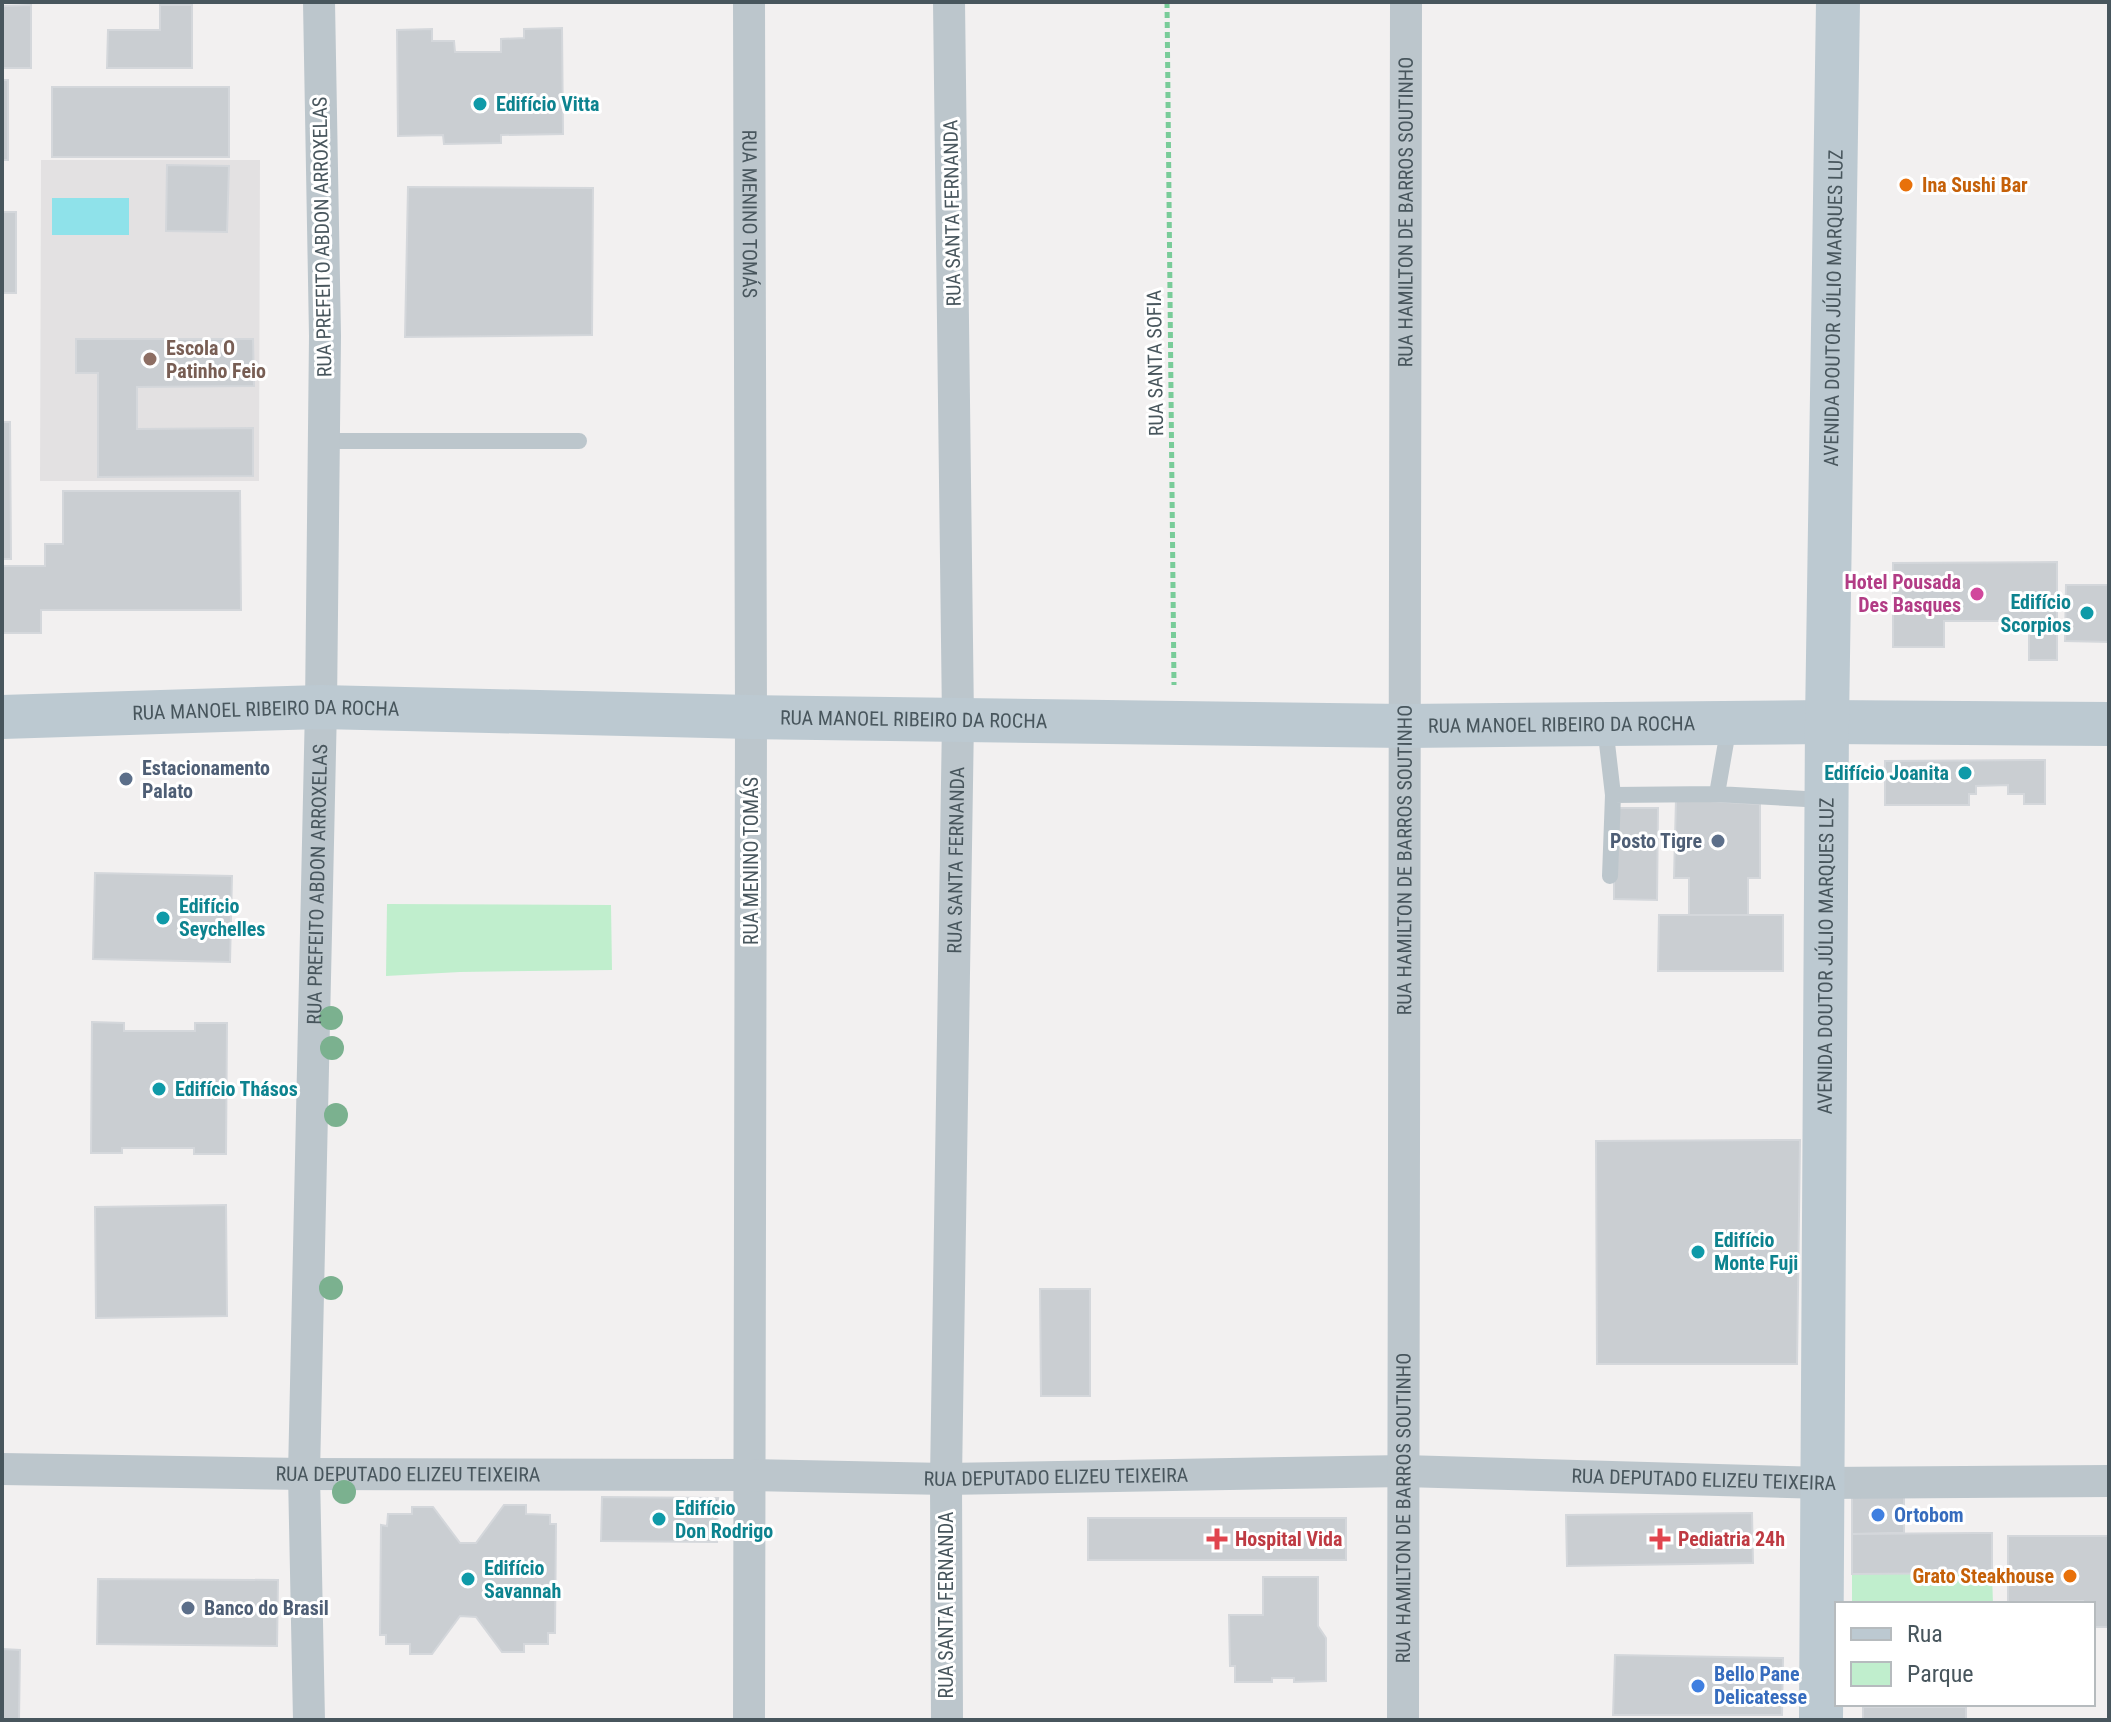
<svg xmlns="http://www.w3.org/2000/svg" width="2111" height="1722" font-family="'Roboto Condensed',sans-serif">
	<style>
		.education { fill: #e3e1e2 }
		.green { fill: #c0eecd }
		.water { fill: #8fe2ea }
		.building { fill: #caced2; stroke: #d4d7db; stroke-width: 2 }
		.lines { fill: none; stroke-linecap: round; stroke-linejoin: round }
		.path { stroke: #79cc99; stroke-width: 5; stroke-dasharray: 6 4; stroke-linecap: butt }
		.lane { stroke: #bcc6cc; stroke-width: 16 }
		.street { stroke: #bcc6cc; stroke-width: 32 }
		.secondary { stroke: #bcc9d1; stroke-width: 44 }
		.tree { fill: #7bb18f }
		.culture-dot { fill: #0f9aa8; stroke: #fff; stroke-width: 3 }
		.food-dot { fill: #e8710a; stroke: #fff; stroke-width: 3 }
		.education-dot { fill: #8d6e63; stroke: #fff; stroke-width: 3 }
		.hotel-dot { fill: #d1479c; stroke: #fff; stroke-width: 3 }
		.service-dot { fill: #5c6f8a; stroke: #fff; stroke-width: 3 }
		.shop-dot { fill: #3f7fe0; stroke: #fff; stroke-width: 3 }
		.health-dot { fill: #e0444e; stroke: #fff; stroke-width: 3 }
		.labels { text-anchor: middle; stroke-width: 6; stroke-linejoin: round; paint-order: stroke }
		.culture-label { font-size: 20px; font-weight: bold; fill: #0d838f; stroke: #fff; text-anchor: start }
		.food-label { font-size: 20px; font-weight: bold; fill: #c56008; stroke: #fff; text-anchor: start }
		.street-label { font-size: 20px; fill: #48565d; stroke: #fff }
		.education-label { font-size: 20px; font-weight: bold; fill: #785e54; stroke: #fff; text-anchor: start }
		.hotel-label { font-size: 20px; font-weight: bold; fill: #b23c85; stroke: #fff; text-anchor: end }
		.service-label { font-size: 20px; font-weight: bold; fill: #4e5e75; stroke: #fff; text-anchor: start }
		.shop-label { font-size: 20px; font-weight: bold; fill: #366cbe; stroke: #fff; text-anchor: start }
		.health-label { font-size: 20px; font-weight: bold; fill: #be3a42; stroke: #fff; text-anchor: start }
	</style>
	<rect width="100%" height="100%" fill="#f2f0f0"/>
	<!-- education -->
	<path class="education" d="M41 160H260L259 481H40Z"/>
	<!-- green -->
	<path class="green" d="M387 904 611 905 612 970 460 972 386 976Z
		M1992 1573 1993 1604H1852V1574Z"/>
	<!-- water -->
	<path class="water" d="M52 198H129V235H52Z"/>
	<!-- building -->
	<path class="building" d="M31 5V68H2V6Z
		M160 5H192V68H107L108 30H160Z
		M562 28 563 134 501 135V143L444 144 443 135 398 136 397 30 432 29V41H454L455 52H501V39L524 38V29Z
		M2 80H8V160H2Z
		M52 87H229V157H52Z
		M167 165 229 166 227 232 166 231Z
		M408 187 593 188 592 335 405 337Z
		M2 212H16V293H2Z
		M76 339H253L254 386 137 387V429L253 428V476L98 477V373H76Z
		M2 422H10L11 559H2Z
		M63 491H240L241 610H41V633H2V566H45V544H63Z
		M2057 562V660H2029V621H1944V647H1893V563Z
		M2066 585H2109V642L2065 641Z
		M2045 760V804H2024V794H2008V785L1976 786V794H1969V805H1885V761Z
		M1676 799 1760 804V878H1748V915H1689V878H1674Z
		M1614 808H1658L1657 900 1614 899Z
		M95 873 232 876 230 962 93 959Z
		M1659 915H1783V971H1658Z
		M92 1022 124 1023V1031H195V1023H227L226 1154H194V1148H122V1153H91Z
		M1800 1140 1797 1364H1597L1596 1141Z
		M226 1205 227 1316 96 1318 95 1207Z
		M1040 1289H1090V1396H1041Z
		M1904 1496V1533L1852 1534V1497Z
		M602 1497 718 1498 717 1542 601 1541Z
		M504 1505H526V1514L550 1515V1524H556L555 1633H548V1644H524V1652H502L476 1617 460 1616 432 1654H410V1644H386V1635H380L381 1525 387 1526 388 1514H412V1507H433L460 1543H476Z
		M1752 1513 1753 1563 1567 1566 1566 1515Z
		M1088 1518H1346V1560H1088Z
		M1975 1533H1992V1573L1852 1574V1534Z
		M2008 1536H2109V1627H2093V1604H2083V1601L2008 1602Z
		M1263 1577H1318V1626L1326 1638V1681L1294 1682V1678H1272V1682H1235V1666H1230L1229 1615H1263Z
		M98 1579 278 1580 277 1646 97 1644Z
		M2 1649 20 1650 19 1720H2Z
		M1615 1655 1783 1658 1782 1715H1613Z
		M1863 1707H1966V1720H1863Z"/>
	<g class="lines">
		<!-- path -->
		<path class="path" d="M1167 2 1174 685"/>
		<!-- lane -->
		<path class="lane" d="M324 441H579
			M1605 726 1613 795 1610 876
			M1717 794 1729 725
			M1613 795 1717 794 1824 800"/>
		<!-- street -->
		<g class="street">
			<path id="s1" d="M749 2 751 717 749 1720"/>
			<path id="s2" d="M2 1469 304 1474 749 1475 946 1479 1404 1471 1824 1483 2109 1481"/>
			<path id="s3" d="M309 1720 304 1474 321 707 325 336 319 2"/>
			<path id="s4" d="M947 1720 946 1479 958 720 949 2"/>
			<path id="s5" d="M1403 1720 1406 2"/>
		</g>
		<!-- secondary -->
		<g class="secondary">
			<path id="s6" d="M2 717 321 707 751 717 1405 726 1827 722 2109 724"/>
			<path id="s7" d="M1821 1720 1827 722 1838 2"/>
		</g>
	</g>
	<!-- trees -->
	<g class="tree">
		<circle cx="331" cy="1018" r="12"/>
		<circle cx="332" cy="1048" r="12"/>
		<circle cx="336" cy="1115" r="12"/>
		<circle cx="331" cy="1288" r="12"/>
		<circle cx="344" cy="1492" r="12"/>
	</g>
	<!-- markers -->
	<g class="culture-dot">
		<circle cx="480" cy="104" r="8"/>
		<circle cx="2087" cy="613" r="8"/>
		<circle cx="1965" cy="773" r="8"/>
		<circle cx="163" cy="918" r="8"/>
		<circle cx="159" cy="1089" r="8"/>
		<circle cx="1698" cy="1252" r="8"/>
		<circle cx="659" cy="1519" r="8"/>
		<circle cx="468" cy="1579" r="8"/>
	</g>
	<g class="food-dot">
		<circle cx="1906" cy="185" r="8"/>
		<circle cx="2070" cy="1576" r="8"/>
	</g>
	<circle class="education-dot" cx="150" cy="359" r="8"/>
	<circle class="hotel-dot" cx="1977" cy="594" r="8"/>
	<g class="service-dot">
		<circle cx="126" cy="779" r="8"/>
		<circle cx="1718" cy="841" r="8"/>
		<circle cx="188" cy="1608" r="8"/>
	</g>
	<g class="shop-dot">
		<circle cx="1878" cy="1515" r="8"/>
		<circle cx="1698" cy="1686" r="8"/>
	</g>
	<g class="health-dot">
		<path d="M1213 1527h8v8h8v8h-8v8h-8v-8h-8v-8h8z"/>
		<path d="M1656 1527h8v8h8v8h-8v8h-8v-8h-8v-8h8z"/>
	</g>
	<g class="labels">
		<!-- culture labels -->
		<g class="culture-label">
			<text x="496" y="111">Edifício Vitta</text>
			<text x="2071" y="609" text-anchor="end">Edifício<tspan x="2071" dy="23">Scorpios</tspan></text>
			<text x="1949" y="780" text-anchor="end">Edifício Joanita</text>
			<text x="179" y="913">Edifício<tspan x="179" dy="23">Seychelles</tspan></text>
			<text x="175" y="1096">Edifício Thásos</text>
			<text x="1714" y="1247">Edifício<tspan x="1714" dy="23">Monte Fuji</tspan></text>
			<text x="675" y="1515">Edifício<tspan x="675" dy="23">Don Rodrigo</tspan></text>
			<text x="484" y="1575">Edifício<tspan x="484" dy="23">Savannah</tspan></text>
		</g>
		<!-- food labels -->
		<g class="food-label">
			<text x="1922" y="192">Ina Sushi Bar</text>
			<text x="2054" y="1583" text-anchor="end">Grato Steakhouse</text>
		</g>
		<!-- street labels -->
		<g class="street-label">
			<text dy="7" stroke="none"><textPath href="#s1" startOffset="212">RUA MENINO TOMÁS</textPath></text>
			<text transform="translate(952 213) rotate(-91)" y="7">RUA SANTA FERNANDA</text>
			<text dy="7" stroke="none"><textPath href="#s5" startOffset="1508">RUA HAMILTON DE BARROS SOUTINHO</textPath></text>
			<text transform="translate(322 237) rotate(-91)" y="7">RUA PREFEITO ABDON ARROXELAS</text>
			<text dy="7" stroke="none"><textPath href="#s7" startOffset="1412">AVENIDA DOUTOR JÚLIO MARQUES LUZ</textPath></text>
			<text transform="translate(1155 363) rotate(-91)" y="7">RUA SANTA SOFIA</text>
			<text dy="7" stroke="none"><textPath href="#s6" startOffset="264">RUA MANOEL RIBEIRO DA ROCHA</textPath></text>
			<text dy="7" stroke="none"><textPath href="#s6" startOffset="912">RUA MANOEL RIBEIRO DA ROCHA</textPath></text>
			<text dy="7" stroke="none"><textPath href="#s6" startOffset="1560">RUA MANOEL RIBEIRO DA ROCHA</textPath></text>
			<text transform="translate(751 861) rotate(-90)" y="7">RUA MENINO TOMÁS</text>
			<text dy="7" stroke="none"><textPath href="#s4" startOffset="860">RUA SANTA FERNANDA</textPath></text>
			<text dy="7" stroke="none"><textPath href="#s5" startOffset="860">RUA HAMILTON DE BARROS SOUTINHO</textPath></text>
			<text dy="7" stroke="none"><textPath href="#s3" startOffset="836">RUA PREFEITO ABDON ARROXELAS</textPath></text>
			<text dy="7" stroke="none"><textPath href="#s7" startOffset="764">AVENIDA DOUTOR JÚLIO MARQUES LUZ</textPath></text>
			<text dy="7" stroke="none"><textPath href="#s2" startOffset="406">RUA DEPUTADO ELIZEU TEIXEIRA</textPath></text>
			<text dy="7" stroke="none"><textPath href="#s2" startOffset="1054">RUA DEPUTADO ELIZEU TEIXEIRA</textPath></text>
			<text dy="7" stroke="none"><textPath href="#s2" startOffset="1702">RUA DEPUTADO ELIZEU TEIXEIRA</textPath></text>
			<text dy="7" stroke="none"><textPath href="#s5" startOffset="212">RUA HAMILTON DE BARROS SOUTINHO</textPath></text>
			<text transform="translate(946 1605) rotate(-90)" y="7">RUA SANTA FERNANDA</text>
		</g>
		<!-- education labels -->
		<g class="education-label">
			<text x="166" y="355">Escola O<tspan x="166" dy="23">Patinho Feio</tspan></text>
		</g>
		<!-- hotel labels -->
		<g class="hotel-label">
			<text x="1961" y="589">Hotel Pousada<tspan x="1961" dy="23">Des Basques</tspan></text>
		</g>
		<!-- service labels -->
		<g class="service-label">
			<text x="142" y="775">Estacionamento<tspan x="142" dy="23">Palato</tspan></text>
			<text x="1702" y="848" text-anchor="end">Posto Tigre</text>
			<text x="204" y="1615">Banco do Brasil</text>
		</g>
		<!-- shop labels -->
		<g class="shop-label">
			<text x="1894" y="1522">Ortobom</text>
			<text x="1714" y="1681">Bello Pane<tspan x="1714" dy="23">Delicatesse</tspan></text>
		</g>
		<!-- health labels -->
		<g class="health-label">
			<text x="1235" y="1546">Hospital Vida</text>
			<text x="1678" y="1546">Pediatria 24h</text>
		</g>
	</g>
	<!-- border -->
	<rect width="2111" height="1722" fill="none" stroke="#48565d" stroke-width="8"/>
	<!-- legend -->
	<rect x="1835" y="1602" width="260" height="104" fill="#ffffff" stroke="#b6bbbe" stroke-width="2"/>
	<rect x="1851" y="1628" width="40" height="12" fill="#bcc9d1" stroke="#b6bbbe" stroke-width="2"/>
	<text x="1907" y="1642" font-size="24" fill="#48565d">Rua</text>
	<rect x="1851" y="1662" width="40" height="24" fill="#c0eecd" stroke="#b6bbbe" stroke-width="2"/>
	<text x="1907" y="1682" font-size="24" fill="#48565d">Parque</text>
</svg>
